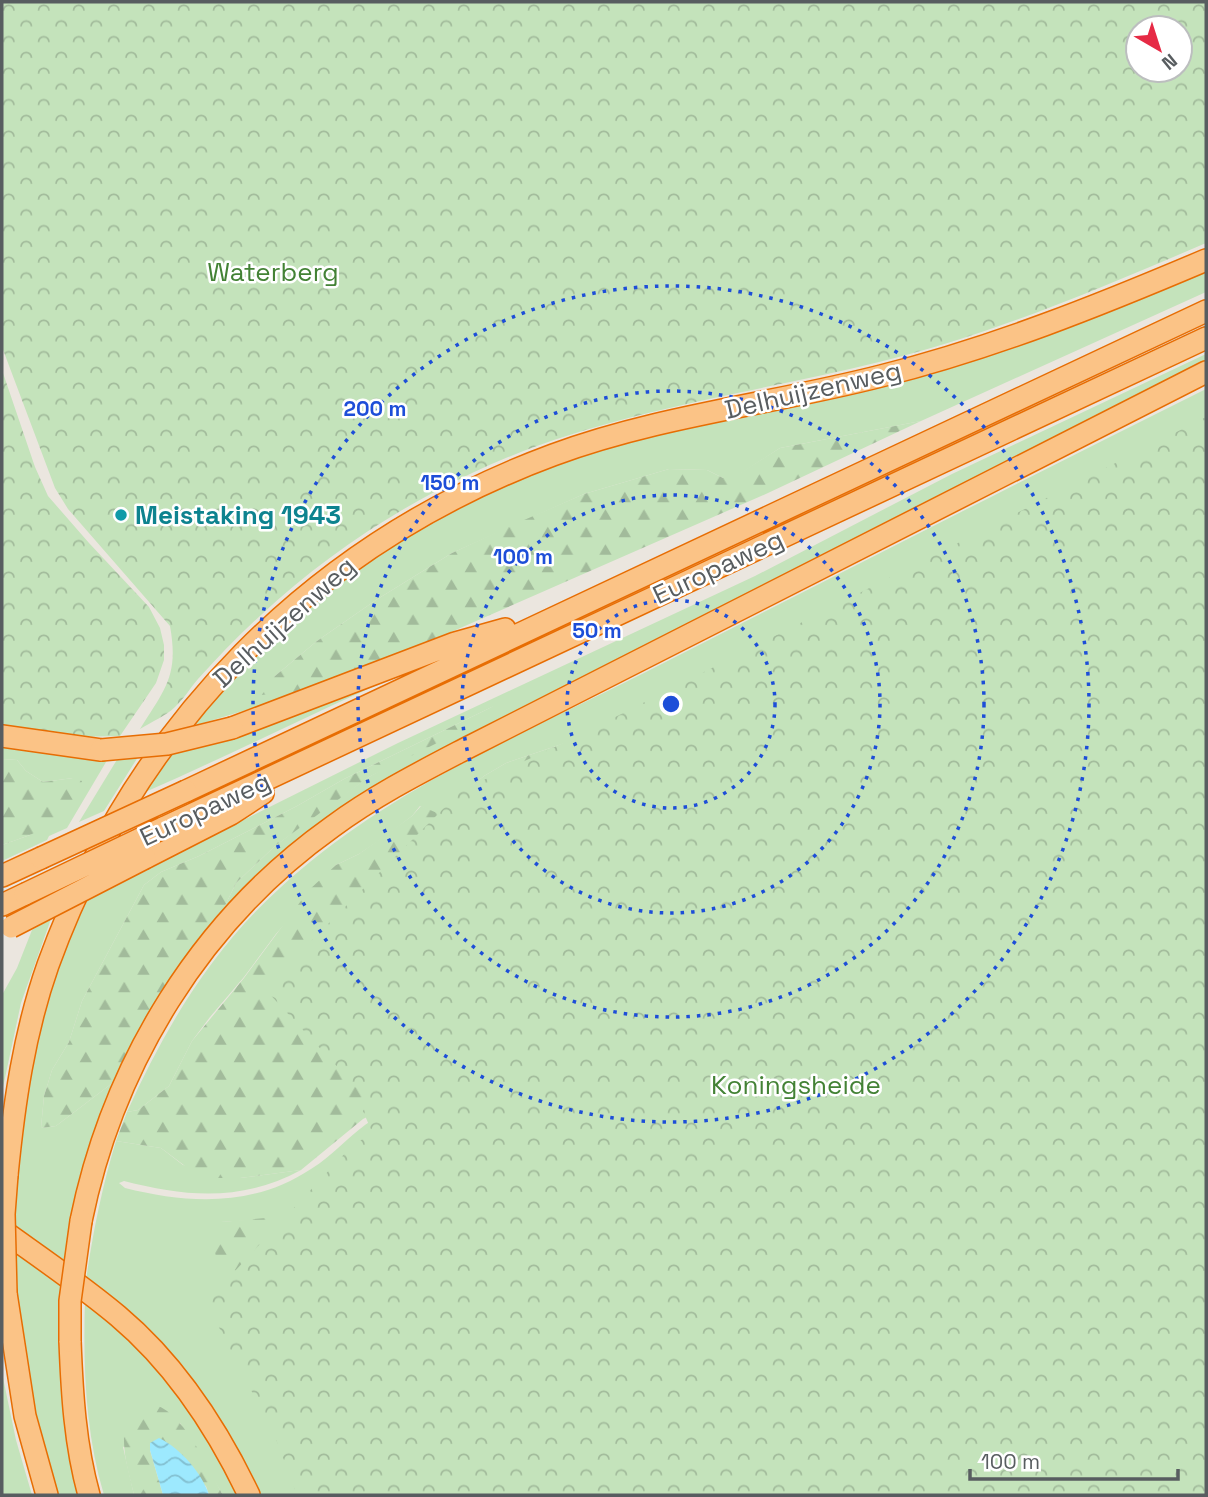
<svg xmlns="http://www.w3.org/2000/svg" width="1208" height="1497" font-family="'Space Grotesk',sans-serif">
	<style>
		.grass { fill: #c4e3bb }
		.forest { fill: url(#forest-firs) }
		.park { fill: url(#park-crowns); fill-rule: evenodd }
		.water { fill: url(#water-waves) }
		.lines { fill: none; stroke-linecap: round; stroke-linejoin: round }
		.highway-casing { stroke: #e76d03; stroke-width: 24 }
		.highway { stroke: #fbc386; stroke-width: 21 }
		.highway-bridge-casing { stroke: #e76d03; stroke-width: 24; stroke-linecap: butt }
		.highway-bridge { stroke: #fbc386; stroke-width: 21 }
		.ring { fill: none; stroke: #1d4ed8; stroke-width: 3.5; stroke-dasharray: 3.5 7 }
		.culture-dot { fill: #0f9aa8; stroke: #fff; stroke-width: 2.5 }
		.labels { text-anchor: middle; stroke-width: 5; stroke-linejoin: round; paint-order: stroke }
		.park-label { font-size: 26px; fill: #438235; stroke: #fff }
		.street-label { font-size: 26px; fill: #585d60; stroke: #fff }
		.culture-label { font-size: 26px; font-weight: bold; fill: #0d838f; stroke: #fff; text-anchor: start }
		.centre { fill: #1d4ed8; stroke: #fff; stroke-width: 3.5 }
		.ring-label { font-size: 21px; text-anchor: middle; font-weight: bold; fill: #1d4ed8; stroke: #fff; stroke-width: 5; stroke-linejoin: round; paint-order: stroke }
	</style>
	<defs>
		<pattern id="forest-firs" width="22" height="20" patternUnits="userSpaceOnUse" patternTransform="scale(1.75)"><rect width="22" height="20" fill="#c4e3bb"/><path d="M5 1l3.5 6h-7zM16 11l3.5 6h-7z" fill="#a2bb9b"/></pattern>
		<pattern id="park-crowns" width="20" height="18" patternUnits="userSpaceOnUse" patternTransform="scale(1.75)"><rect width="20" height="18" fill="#c4e3bb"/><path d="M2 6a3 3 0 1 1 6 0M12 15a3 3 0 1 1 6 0" fill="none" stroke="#a2bb9b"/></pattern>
		<pattern id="water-waves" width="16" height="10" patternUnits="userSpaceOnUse" patternTransform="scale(1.75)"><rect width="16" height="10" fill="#9de9fe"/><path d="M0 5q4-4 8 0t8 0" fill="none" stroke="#83c0d1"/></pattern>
	</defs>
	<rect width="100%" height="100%" fill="#ebe6df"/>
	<!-- grass -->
	<path class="grass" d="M1206 269V292L921 421 780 448 732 479 723 478 707 470 669 469 584 494 452 553 376 600 317 641 275 676 263 705 190 727C261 638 351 565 450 510 499 483 552 466 604 448Z
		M1206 354V362L391 777 321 822 270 865 220 916 236 883 275 846 326 807 369 777 494 706 344 779 297 806 199 856 161 872 144 885 82 1001 69 1042 52 1070 44 1096 41 1128 56 1126 115 1081C91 1140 74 1199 64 1263L14 1229C17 1155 24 1081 44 1010 54 972 71 936 85 899L398 743 755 576 952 474Z
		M1206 389V420L568 742 506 763 484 776 437 814 420 806 412 816 387 835 359 854 336 865 276 934 244 977 210 1017 192 1041 169 1086 138 1110 127 1112C165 1028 211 950 280 888 385 791 520 735 646 672 833 577 1019 482 1206 389Z
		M416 668C324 707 235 753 143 793L173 750Z
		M2 744 109 757 67 828 49 836 47 840 2 861V845L30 835 73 778 43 782 26 771 17 760 2 759Z
		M138 757 104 811 79 822 118 758Z
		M51 919 21 1003 2 1092V995L17 968 32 930Z
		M374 1119 383 1131 294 1218 221 1222 247 1274 312 1495H258L86 1280C93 1232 102 1187 116 1141L161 1148 183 1165 240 1178 301 1170C242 1202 186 1197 124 1181L119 1183 125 1188C189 1204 254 1207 311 1169 334 1155 351 1133 374 1119Z
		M14 1247 61 1282 60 1360 62 1391 80 1495H56L35 1425 16 1301Z
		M85 1299 144 1353 186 1403 241 1495H223L180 1423 123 1447 134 1495H104C85 1432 83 1365 85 1299Z
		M2 1373 16 1440 32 1495H2Z"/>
	<!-- forest -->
	<path class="forest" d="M921 421 768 493 442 636 263 705 261 696 275 676 317 641 376 600 452 553 508 527 584 494 669 469 707 470 723 478H732L780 448Z
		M494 706 497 709 491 716 369 777 275 846 236 883 220 916 162 992 139 1032 115 1081 56 1126 41 1128 44 1096 52 1070 69 1042 82 1001 144 885 161 872 199 856 297 806 344 779Z
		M568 742 377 1112 363 1119 301 1170 240 1178H214L193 1172 161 1148 116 1141 127 1112 138 1110 169 1086 192 1041 244 978 309 890 336 865 359 854 412 816 421 806 437 813 484 776 506 763Z
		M2 759 17 760 26 771 43 782 73 778 82 781C71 823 39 832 2 845Z
		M266 1218H294L247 1274 218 1265 211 1236 221 1222Z
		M150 1404C181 1406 210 1471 223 1495H209L206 1486 150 1450 163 1495H134C128 1468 108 1413 150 1404Z"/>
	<!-- park -->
	<path class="park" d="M2 2H1206V243C1099 289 993 334 879 362 741 396 599 412 470 474 394 510 322 558 261 615 239 635 218 657 198 679 190 688 184 699 175 707 166 716 151 722 140 729 165 689 179 676 170 626L68 509 55 488 2 347ZM1138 28H1180V70H1138Z
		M2 370 35 467 48 496 89 543 149 607 160 628 164 645V660L156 683 120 736 75 737 2 725Z
		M1206 417V1495H297L276 1439 206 1302 348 1150 372 1132 363 1111 369 1101 264 988 462 790 572 739Z"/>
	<!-- water -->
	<path class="water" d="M159 1438C180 1448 202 1473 209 1495H163L150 1450V1443Z"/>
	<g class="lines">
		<defs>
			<path id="highway" d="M232 728 455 643 505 629
				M2 736 101 750
				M186 791 1206 311
				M163 828 1206 338
				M145 858 231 814 263 793
				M2 876 41 858
				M2 905 25 894
				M7 1175C14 1104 24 1033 48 965 135 725 313 544 553 455 658 416 772 404 881 376 993 348 1100 305 1206 260
				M81 1221C113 1064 200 921 332 827 374 796 419 773 465 749L1206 372
				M2 1230C41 1258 81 1285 118 1316 175 1364 217 1428 249 1495
				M6 1293 25 1416 47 1495
				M70 1341C72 1393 75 1445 89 1495"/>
		</defs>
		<!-- highway casing -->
		<use href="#highway" class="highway-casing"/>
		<!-- highway -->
		<use href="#highway" class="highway"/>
		<defs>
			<path id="highway-bridge" d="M101 750 167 744 232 728
				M41 858 186 791
				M25 894 163 828
				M11 927 145 858
				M6 1293 4 1214 7 1175
				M70 1341V1301L81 1221"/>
		</defs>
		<!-- highway-bridge casing -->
		<use href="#highway-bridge" class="highway-bridge-casing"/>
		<!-- highway-bridge -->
		<use href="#highway-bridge" class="highway-bridge"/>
	</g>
	<!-- distance rings -->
	<g class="ring">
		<circle cx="671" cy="704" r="104"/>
		<circle cx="671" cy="704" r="209"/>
		<circle cx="671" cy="704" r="313"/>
		<circle cx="671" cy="704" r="418"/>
	</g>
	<!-- markers -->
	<circle class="culture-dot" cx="121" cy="515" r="7"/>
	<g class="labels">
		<!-- park labels -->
		<g class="park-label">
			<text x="273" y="281">Waterberg</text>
			<text x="796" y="1094">Koningsheide</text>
		</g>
		<!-- street labels -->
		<g class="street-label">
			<text transform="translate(813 390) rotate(-13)" y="9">Delhuijzenweg</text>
			<text transform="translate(718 567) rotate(-25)" y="9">Europaweg</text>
			<text transform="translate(284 622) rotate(-42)" y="9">Delhuijzenweg</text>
			<text transform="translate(205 809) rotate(-25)" y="9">Europaweg</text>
		</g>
		<!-- culture labels -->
		<g class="culture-label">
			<text x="135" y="524">Meistaking 1943</text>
		</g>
	</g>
	<circle cx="671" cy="704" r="10" class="centre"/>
	<g class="ring-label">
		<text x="375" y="416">200 m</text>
		<text x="450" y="490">150 m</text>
		<text x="523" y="564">100 m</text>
		<text x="597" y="638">50 m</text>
	</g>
	<!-- border -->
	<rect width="1208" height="1497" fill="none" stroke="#585d60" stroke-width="7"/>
	<!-- north arrow -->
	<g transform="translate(1159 49) rotate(141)"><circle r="33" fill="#ffffff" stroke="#bcbebf" stroke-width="2"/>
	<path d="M0-5L12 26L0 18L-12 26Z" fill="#e62a45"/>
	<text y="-10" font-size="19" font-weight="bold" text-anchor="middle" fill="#585d60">N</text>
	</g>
	<!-- scale -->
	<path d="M970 1469v10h208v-10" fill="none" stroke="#585d60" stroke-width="3.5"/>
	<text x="981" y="1469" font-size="21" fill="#585d60" stroke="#ffffff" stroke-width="5" paint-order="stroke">100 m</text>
</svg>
